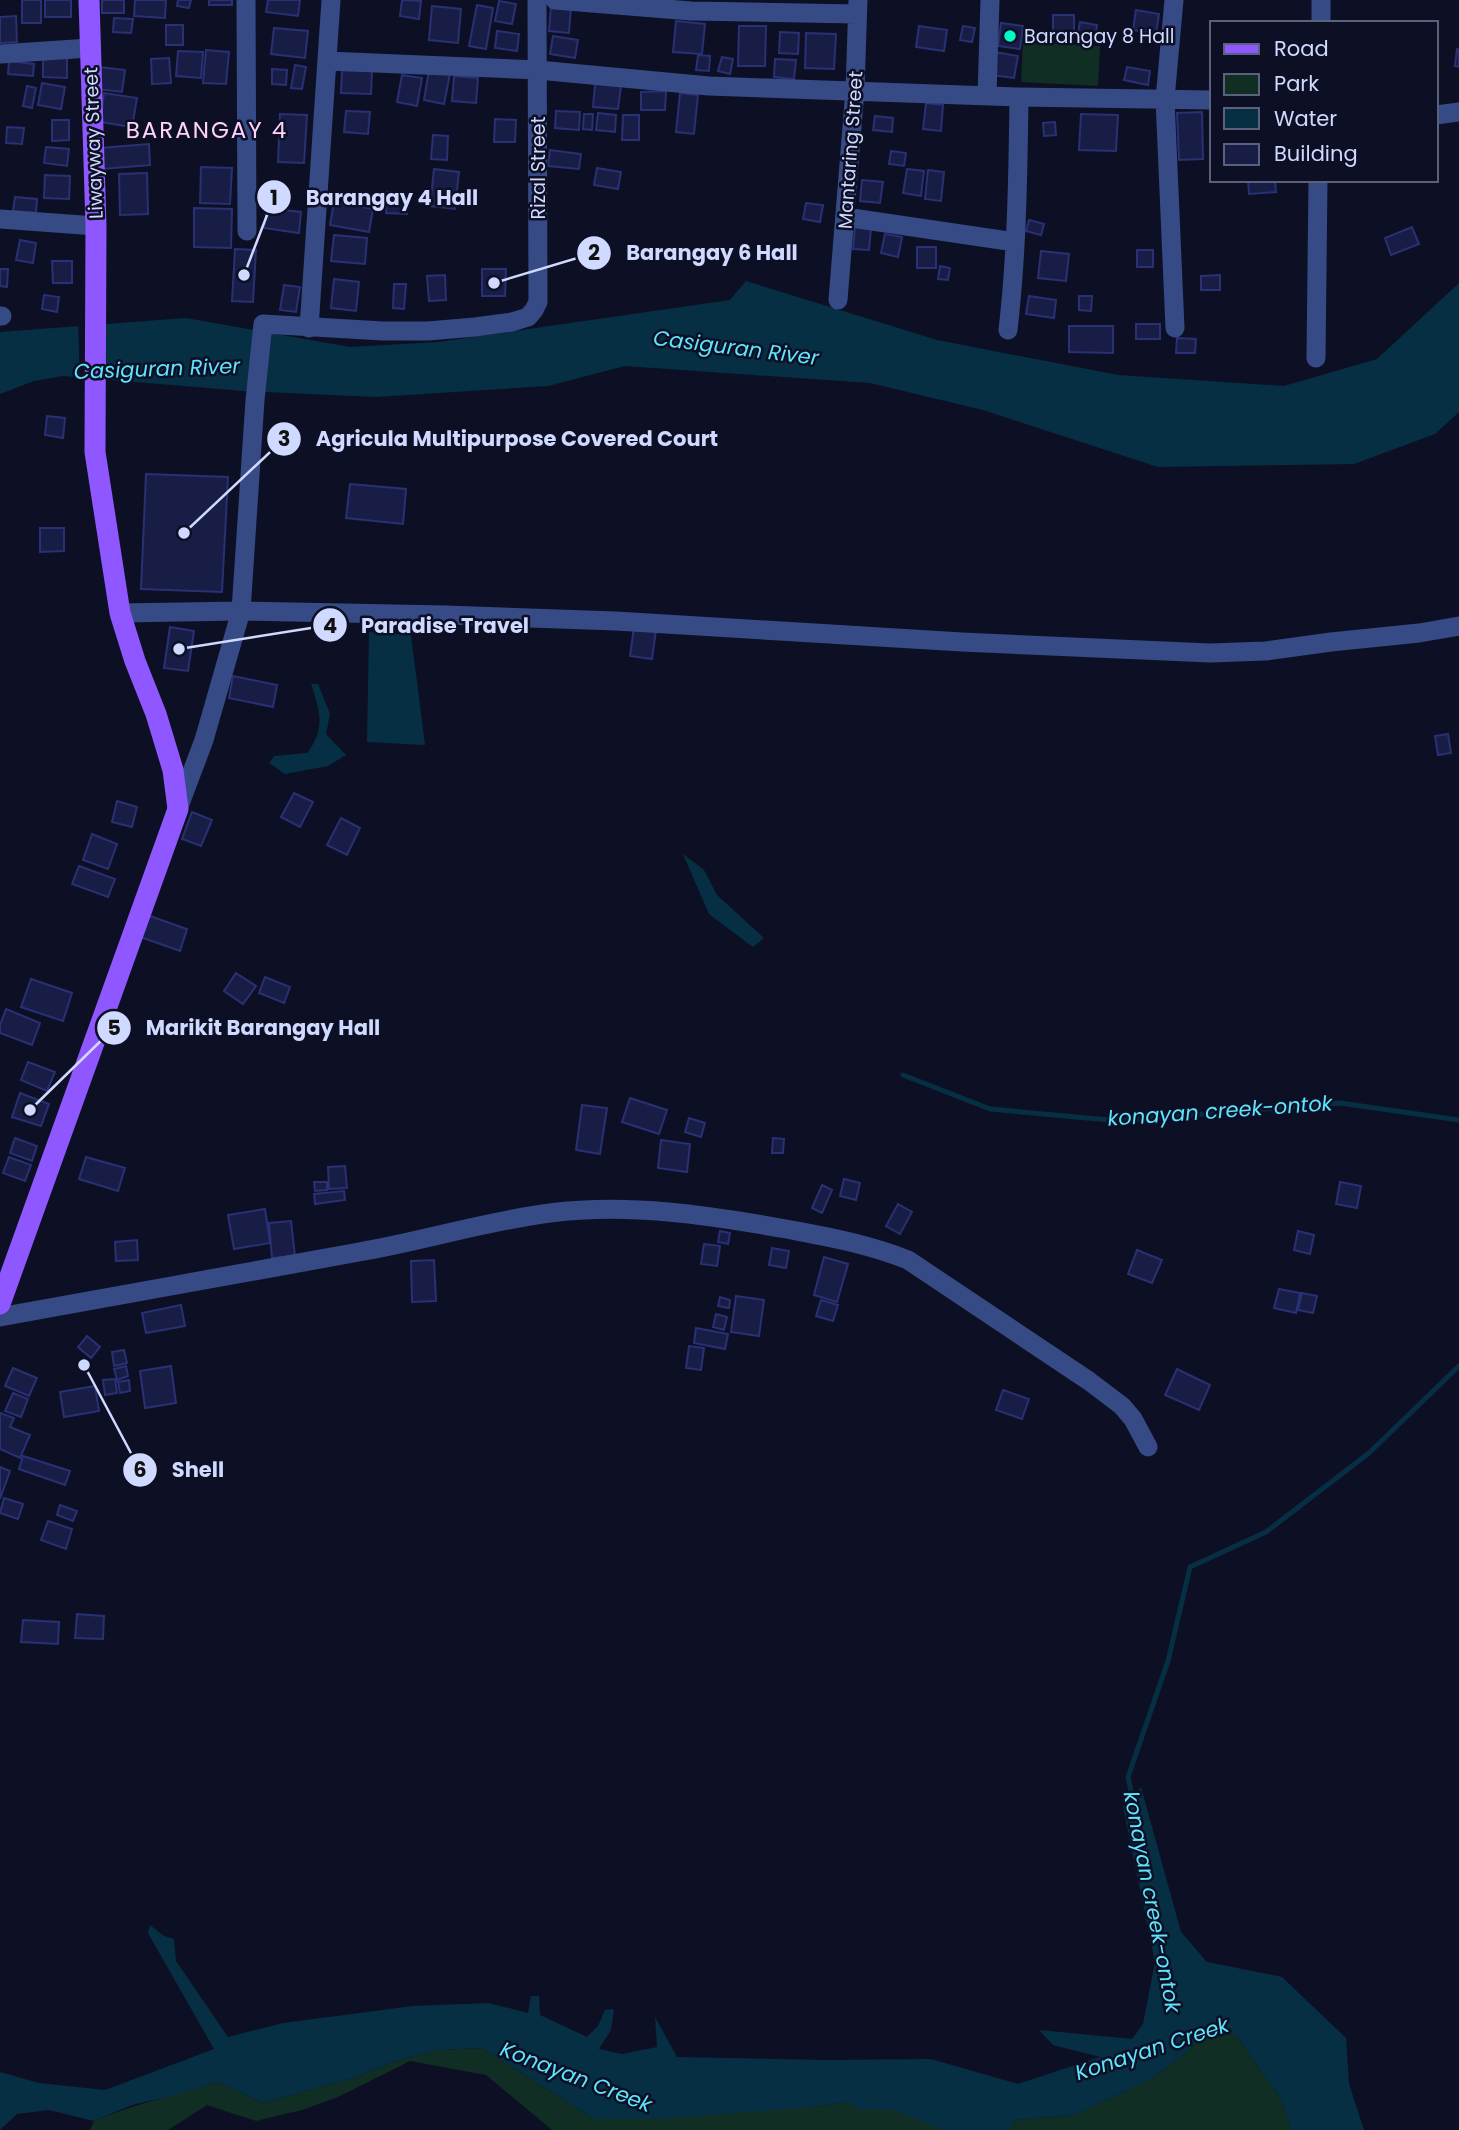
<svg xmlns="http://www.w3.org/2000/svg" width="1459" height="2130" font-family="Poppins,sans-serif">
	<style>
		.green { fill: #102e24 }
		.water { fill: #072f43 }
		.pier { fill: #0d1024 }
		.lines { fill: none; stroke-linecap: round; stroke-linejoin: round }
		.stream { stroke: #072f43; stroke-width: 5 }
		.river { stroke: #072f43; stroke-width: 33 }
		.building { fill: #181d46; stroke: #293073; stroke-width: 2 }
		.minor { stroke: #364a85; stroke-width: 19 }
		.major { stroke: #8e57ff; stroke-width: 21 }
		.poi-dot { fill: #00fbc9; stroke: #0d1024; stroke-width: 2.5 }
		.labels { text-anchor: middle; stroke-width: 5; stroke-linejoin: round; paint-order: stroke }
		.poi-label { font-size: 19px; fill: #d0d9ff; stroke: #0d1024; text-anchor: start }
		.street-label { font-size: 19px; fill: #d0d9ff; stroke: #0d1024 }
		.water-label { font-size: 21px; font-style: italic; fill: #5ee4ff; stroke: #0d1024 }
		.quarter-label { font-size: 23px; letter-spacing: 2px; fill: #ffd2fc; stroke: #0d1024 }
		.leader { fill: none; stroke: #d0d9ff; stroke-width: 2.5 }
		.callout-dot { fill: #d0d9ff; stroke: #0d1024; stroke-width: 2.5 }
		.mark-label { font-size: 21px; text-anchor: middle; font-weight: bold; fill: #111 }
		.callout-label { font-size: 21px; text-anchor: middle; font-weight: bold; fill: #d0d9ff; stroke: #0d1024; stroke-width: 5; stroke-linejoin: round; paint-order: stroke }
	</style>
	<rect width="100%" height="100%" fill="#0d1024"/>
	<!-- green -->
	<path class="green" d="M1023 42 1100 46 1098 86 1021 82Z
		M1207 2033 1236 2035 1281 2099 1290 2126 1289 2130H996L1016 2120 1075 2115 1151 2079 1181 2057Z
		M482 2048 594 2119 822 2106 877 2097 930 2099 973 2130H552L486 2075 410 2061 338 2097 302 2110 256 2121 207 2105 168 2130H90L94 2121C135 2104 175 2095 217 2082L264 2103 353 2078 393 2062 437 2050Z"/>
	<!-- water -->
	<path class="water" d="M746 281 937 340 1118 375 1284 386 1377 359 1459 283V412L1435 434 1354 464 1158 467 983 410 870 383 625 366 548 386 376 397 244 391 63 376 34 381 0 394V332L186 318 350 347 438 342 730 300Z
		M369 632 411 635 425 745 367 742Z
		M311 684H318L330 714 326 734 346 755 328 766 285 774 269 763 274 756 307 753C326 728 320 711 311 684Z
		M683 854 704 870 717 895 764 938 753 947 709 914Z
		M1141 1787 1181 1932 1207 1962 1282 1977 1346 2038 1349 2084 1364 2130H1289L1290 2126 1281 2099 1236 2035 1207 2033 1181 2057 1151 2079 1075 2115 1016 2120 996 2130H973L930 2099 877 2097 822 2106 659 2119H594L482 2048 437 2050 393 2062 353 2078 264 2103 217 2082 175 2095 132 2105 94 2121 49 2110 17 2114 0 2130V2072L39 2083 105 2090 214 2049 148 1933 150 1925 164 1936 174 1939 176 1961 228 2037 283 2023 413 2006 489 2003 528 2013 531 1996H539L540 2015 587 2037 598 2026 605 2010 614 2009 611 2030 599 2049 622 2054 657 2047 655 2017 677 2057 827 2060 931 2059 1018 2084 1100 2057 1053 2045 1039 2030 1132 2039 1143 2024 1155 1962 1123 1807Z"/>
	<!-- pier -->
	<path class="pier" d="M104 321 106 383 80 381 78 323Z"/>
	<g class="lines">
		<!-- stream -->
		<path class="stream" d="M903 1075 990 1109 1120 1121 1340 1103 1459 1120
			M1134 1804 1128 1777 1168 1661 1190 1567 1266 1532 1369 1453 1459 1366"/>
		<!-- river -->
		<path class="river" d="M863 2093H896L978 2127 998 2116"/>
	</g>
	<!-- building -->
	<path class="building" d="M22 0H41V23H22Z
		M45 0H71V17H45Z
		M102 0H124V13H102Z
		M135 0H166L165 18 134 16Z
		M178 0H191L189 8 177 6Z
		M209 0H232V5H209Z
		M268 0H300L298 16 266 12Z
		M402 0 421 1 419 19 400 16Z
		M499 1 516 4 512 24 495 21Z
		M477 5 493 8 486 49 469 46Z
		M551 5 571 6 569 33 549 31Z
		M432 6 461 9 458 43 429 40Z
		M1136 10 1159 14 1156 34 1133 30Z
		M1053 15H1074V33H1053Z
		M16 16 17 42 0 43V17Z
		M114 18 133 19 131 33 113 32Z
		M676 21 705 24 702 54 673 52Z
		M1080 22 1097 25 1095 42 1077 39Z
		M1001 23 1023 26 1020 49 998 46Z
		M166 25H183V45H166Z
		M739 26H766L765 66H738Z
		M919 26 947 30 944 51 916 47Z
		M963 26 975 28 972 42 960 40Z
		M274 28 308 31 305 58 271 54Z
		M497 31 519 34 517 51 495 48Z
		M780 32 799 33 798 54 779 53Z
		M806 33 836 34 834 69 805 68Z
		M553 36 578 40 575 58 550 54Z
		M1457 49 1459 50V67L1455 66Z
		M206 50 229 52 226 84 203 83Z
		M178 51 203 52 201 78 176 76Z
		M995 52 1018 56 1014 78 991 75Z
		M698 55 710 56 709 71 696 70Z
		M43 56H67V78L43 77Z
		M722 57 733 59 730 74 718 71Z
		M169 58 171 83 152 84 151 59Z
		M775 59 796 60 794 79 774 77Z
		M9 61 34 64 33 76 8 74Z
		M295 65 306 67 302 89 291 88Z
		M100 67 125 70 122 92 97 89Z
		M1127 67 1150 71 1148 85 1124 80Z
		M272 69 287 70 286 85 272 84Z
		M342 70 372 71 371 94 341 93Z
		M429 70 450 74 444 104 424 100Z
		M402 75 422 78 417 106 397 102Z
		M454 76 478 78 476 103 452 101Z
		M42 83 65 87 61 109 38 105Z
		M595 84 621 86 618 109 593 107Z
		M27 86 36 88 32 108 23 106Z
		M666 91 665 110H641V92Z
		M104 93 137 98 132 127 100 122Z
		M680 93 698 95 694 134 676 132Z
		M926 103 943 105 941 131 923 129Z
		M346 111 370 112 368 134 344 132Z
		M556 111 580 112 579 130 555 128Z
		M1202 112 1203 159 1179 160 1177 113Z
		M598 113 616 115 615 132 596 130Z
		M280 114 307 115 304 163 278 162Z
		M584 114H593L592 130 583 129Z
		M1081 114 1118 115 1116 151 1079 150Z
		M623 115H639V140H622Z
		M875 116 893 118 892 132 873 130Z
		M495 119 516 120 515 142H494Z
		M52 120H69V140L52 141Z
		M1055 122 1056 135 1044 136 1043 123Z
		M7 127 24 128 22 144 6 143Z
		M433 135 448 136 447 160 431 159Z
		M149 144 150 165 102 169 100 148Z
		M46 147 69 149 67 166 44 163Z
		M550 150 581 154 579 169 548 166Z
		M891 151 906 153 904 166 889 164Z
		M201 167 232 168 230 204 200 203Z
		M597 168 621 172 618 189 594 185Z
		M434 169 459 172 455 209 430 206Z
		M907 169 924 171 921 196 903 193Z
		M928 170 944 172 941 201 925 199Z
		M147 173 148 214 120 215 119 174Z
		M45 175 70 176 69 199 44 198Z
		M862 180 883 182 880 203 860 201Z
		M1248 180H1275L1276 192 1249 194Z
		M387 192 409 194 407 214 386 213Z
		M15 197 37 199 36 213 13 211Z
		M334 202 373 209 369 232 330 225Z
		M806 203 823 205 820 222 803 219Z
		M194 208 232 209 231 248 194 247Z
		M267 208 301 212 299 233 264 228Z
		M1029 220 1044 224 1041 235 1026 231Z
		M855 227 871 229 869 250 853 249Z
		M1412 227 1419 244 1391 255 1385 238Z
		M885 234 902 237 898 257 881 253Z
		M334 235 367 238 365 264 331 261Z
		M20 240 36 243 33 263 16 260Z
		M917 247H936V268H917Z
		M235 249 256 250 253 302 232 301Z
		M1137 250H1153V267H1137Z
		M1041 251 1069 254 1066 281 1038 278Z
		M52 261H72V283H53Z
		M940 266 950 268 948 280 938 279Z
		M0 269H8L7 287 0 286Z
		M482 269H506L505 296H482Z
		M445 275 446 300 429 301 427 276Z
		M1220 275V290H1201V276Z
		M334 279 359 282 356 311 331 308Z
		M394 284H406L404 309 393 308Z
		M284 285 300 287 296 312 280 310Z
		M44 295 59 297 57 312 42 309Z
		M1029 296 1056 300 1054 318 1026 314Z
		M1079 296H1092L1091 311 1079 310Z
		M1136 324H1160V339H1136Z
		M1069 326H1113V353L1069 352Z
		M1177 338 1196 339 1195 353H1176Z
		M47 416 65 418 63 438 45 435Z
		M146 474 228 477 222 592 141 589Z
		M350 484 406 489 403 524 346 518Z
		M40 528H64V551L40 552Z
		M170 627 194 631 188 671 164 668Z
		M634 627 656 630 652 659 630 656Z
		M233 676 277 685 273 707 229 698Z
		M1448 734 1451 753 1438 755 1435 736Z
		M294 793 313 802 300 827 281 817Z
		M117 801 137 807 132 827 112 822Z
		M192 812 212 820 201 846 182 839Z
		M341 818 360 828 347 855 327 845Z
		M92 834 117 844 108 869 83 860Z
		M79 866 115 879 108 897 72 884Z
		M147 915 187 929 180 951 140 937Z
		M236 973 256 986 243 1004 224 991Z
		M265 977 290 987 284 1003 259 993Z
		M31 979 72 993 63 1021 21 1007Z
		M6 1009 40 1023 32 1045 0 1033V1025Z
		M28 1062 55 1072 47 1091 21 1080Z
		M20 1093 49 1104 41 1126 12 1117Z
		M630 1098 667 1110 659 1134 622 1122Z
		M582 1105 607 1108 600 1154 576 1150Z
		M689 1118 705 1123 701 1137 685 1132Z
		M15 1138 37 1146 32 1161 10 1153Z
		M773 1138 784 1139 783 1153H772Z
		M661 1140 690 1144 687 1172 658 1168Z
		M9 1157 31 1165 25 1181 3 1173Z
		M86 1157 125 1168 118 1191 79 1179Z
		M345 1166 347 1188 329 1189 328 1167Z
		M844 1179 860 1183 856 1200 840 1196Z
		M314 1182H327V1190L315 1191Z
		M1340 1182 1361 1186 1357 1208 1336 1204Z
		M822 1185 832 1190 822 1213 812 1208Z
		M344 1191 345 1200 315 1204 314 1194Z
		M898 1204 912 1212 900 1234 886 1226Z
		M265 1209 270 1243 234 1249 228 1215Z
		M291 1221 295 1256 272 1258 269 1223Z
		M720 1231 730 1233 728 1244 718 1242Z
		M1298 1231 1314 1235 1310 1254 1294 1250Z
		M137 1240 138 1260 116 1261 115 1242Z
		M704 1244 720 1246 717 1266 701 1264Z
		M772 1248 789 1251 786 1268 769 1265Z
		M1137 1250 1162 1260 1152 1283 1128 1274Z
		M824 1257 848 1264 837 1302 814 1295Z
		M434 1260 436 1301 412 1302 411 1261Z
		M1279 1289 1300 1293 1296 1313 1274 1308Z
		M1302 1293 1317 1296 1313 1313 1298 1310Z
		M736 1296 764 1300 759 1336 731 1332Z
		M720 1297 730 1300 729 1308 718 1306Z
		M821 1300 838 1305 833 1321 816 1316Z
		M181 1305 185 1326 146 1333 142 1313Z
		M716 1314 727 1317 724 1330 713 1327Z
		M696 1328 728 1334 725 1349 694 1343Z
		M87 1336 100 1347 91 1358 78 1347Z
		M689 1346 704 1348 701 1370 686 1368Z
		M124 1350 127 1363 114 1366 112 1352Z
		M126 1366 128 1376 117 1380 114 1369Z
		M171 1366 176 1403 145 1408 140 1371Z
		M13 1368 37 1378 29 1396 5 1386Z
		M1177 1369 1210 1385 1199 1410 1165 1395Z
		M115 1379 117 1393 105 1395 103 1380Z
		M129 1380 130 1391 120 1393 118 1382Z
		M95 1386 99 1411 64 1417 60 1392Z
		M1003 1390 1029 1399 1022 1419 996 1410Z
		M13 1393 28 1399 21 1417 5 1411Z
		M0 1413 14 1418 10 1427 30 1435 20 1458 0 1449Z
		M23 1456 70 1471 65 1485 19 1469Z
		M0 1467 10 1471 0 1499Z
		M4 1498 23 1504 18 1519 0 1513Z
		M60 1505 77 1511 73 1521 57 1515Z
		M48 1521 72 1529 66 1549 41 1540Z
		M77 1614 104 1616 103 1639 75 1638Z
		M23 1620 59 1622 58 1644 21 1642Z"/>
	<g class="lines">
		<!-- minor -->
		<path class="minor" d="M246 0 247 231
			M555 0 691 11 856 14
			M1174 0 1165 99 1175 328
			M1321 23V0
			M0 54 90 48
			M328 61 538 70 709 86 1019 97 1212 100
			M987 95 990 0
			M1436 115 1459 112
			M845 217 1015 242
			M0 219 96 226
			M838 300 855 90 858 0
			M0 316H2
			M309 328 331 0
			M1008 330C1017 253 1018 174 1019 97
			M1316 358 1318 180
			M120 613 241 611 446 615 616 621 962 642 1210 653 1266 651 1331 642 1419 633 1459 626
			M178 809 204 740 241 611 255 400 263 324 383 331H428L475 327 512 322 528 317 534 310 538 302 537 0
			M0 1317C120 1295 239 1274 359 1252 423 1241 486 1221 550 1213 629 1203 708 1215 786 1229 828 1237 869 1244 908 1260L1089 1381 1122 1406 1133 1419 1148 1447"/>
		<!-- major -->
		<path class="major" d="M0 1304 178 809 173 770 156 714 135 661 120 613 95 452 96 226 89 0"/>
	</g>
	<!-- markers -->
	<circle class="poi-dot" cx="1010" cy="36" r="7"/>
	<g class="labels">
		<!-- poi labels -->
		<g class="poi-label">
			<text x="1024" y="43">Barangay 8 Hall</text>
		</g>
		<!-- street labels -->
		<g class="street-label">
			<text transform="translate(93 143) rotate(-92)" y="7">Liwayway Street</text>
			<text transform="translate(850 150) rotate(-86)" y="7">Mantaring Street</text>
			<text transform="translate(538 168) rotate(-90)" y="7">Rizal Street</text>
		</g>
		<!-- water labels -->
		<g class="water-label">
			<text transform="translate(736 348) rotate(7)" y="7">Casiguran River</text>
			<text transform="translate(157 369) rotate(-2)" y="7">Casiguran River</text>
			<text transform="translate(1220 1111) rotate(-4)" y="7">konayan creek-ontok</text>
			<text transform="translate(1152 1902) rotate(79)" y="7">konayan creek-ontok</text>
			<text transform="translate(1152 2049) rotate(-18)" y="7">Konayan Creek</text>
			<text transform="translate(576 2077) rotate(21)" y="7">Konayan Creek</text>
		</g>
		<!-- quarter labels -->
		<g class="quarter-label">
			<text x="207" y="138">BARANGAY 4</text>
		</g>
	</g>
	<!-- callouts -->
	<path class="leader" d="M244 275L274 197M494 283L594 253M184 533L284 439M179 649L330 625M30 1110L114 1028M84 1365L140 1470"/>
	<g class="callout-dot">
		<circle cx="244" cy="275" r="7"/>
		<circle cx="494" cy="283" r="7"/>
		<circle cx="184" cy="533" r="7"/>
		<circle cx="179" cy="649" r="7"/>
		<circle cx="30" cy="1110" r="7"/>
		<circle cx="84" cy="1365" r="7"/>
		<circle cx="274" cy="197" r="18"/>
		<circle cx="594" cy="253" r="18"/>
		<circle cx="284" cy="439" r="18"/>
		<circle cx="330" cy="625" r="18"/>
		<circle cx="114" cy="1028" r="18"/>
		<circle cx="140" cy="1470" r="18"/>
	</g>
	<g class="mark-label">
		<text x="274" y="205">1</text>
		<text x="594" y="260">2</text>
		<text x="284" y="446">3</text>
		<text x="330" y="633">4</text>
		<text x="114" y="1035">5</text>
		<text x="140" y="1477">6</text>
	</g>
	<g class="callout-label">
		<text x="392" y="205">Barangay 4 Hall</text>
		<text x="712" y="260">Barangay 6 Hall</text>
		<text x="517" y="446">Agricula Multipurpose Covered Court</text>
		<text x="445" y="633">Paradise Travel</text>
		<text x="263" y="1035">Marikit Barangay Hall</text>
		<text x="198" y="1477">Shell</text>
	</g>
	<!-- legend -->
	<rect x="1210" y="21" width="228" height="161" fill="#0d1024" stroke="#5b607c" stroke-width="2"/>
	<rect x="1224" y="44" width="35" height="10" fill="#8e57ff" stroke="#5b607c" stroke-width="2"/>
	<text x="1274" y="56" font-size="21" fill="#d0d9ff">Road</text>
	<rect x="1224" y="74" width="35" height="21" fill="#102e24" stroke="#5b607c" stroke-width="2"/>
	<text x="1274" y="91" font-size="21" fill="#d0d9ff">Park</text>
	<rect x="1224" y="108" width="35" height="21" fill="#072f43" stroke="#5b607c" stroke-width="2"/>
	<text x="1274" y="126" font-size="21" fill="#d0d9ff">Water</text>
	<rect x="1224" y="144" width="35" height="21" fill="#181d46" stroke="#5b607c" stroke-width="2"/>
	<text x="1274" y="161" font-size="21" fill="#d0d9ff">Building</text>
</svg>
